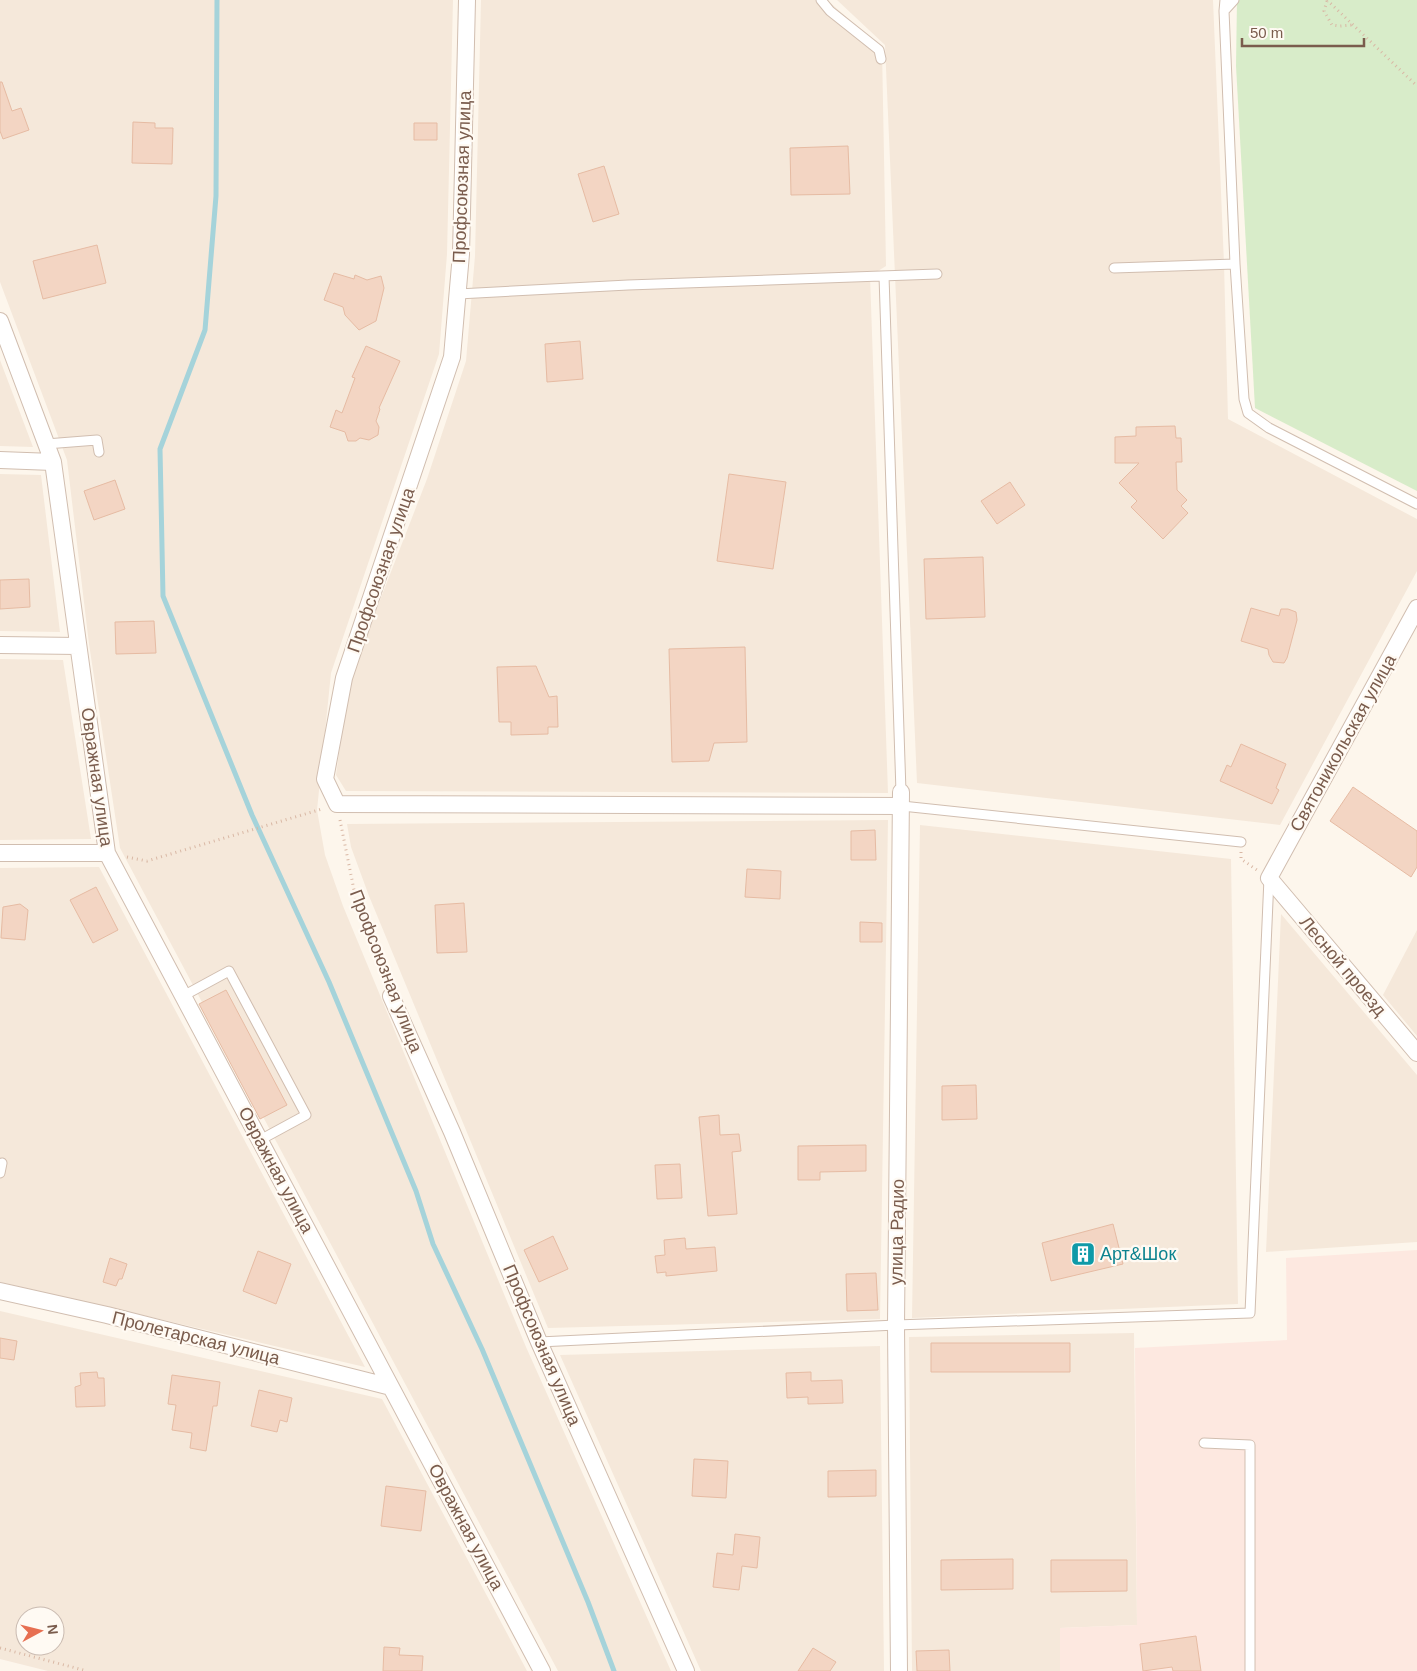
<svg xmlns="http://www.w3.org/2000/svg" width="1417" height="1671" font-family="Arial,sans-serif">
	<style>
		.residential { fill: #f5e8da; fill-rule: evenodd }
		.commercial { fill: #fde8e0 }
		.green { fill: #d8ecc9 }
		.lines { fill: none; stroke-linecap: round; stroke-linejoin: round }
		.stream { stroke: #a5d3da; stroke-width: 5 }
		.building { fill: #f3d5c3; stroke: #e6bba3 }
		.lane-casing { stroke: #d1beb0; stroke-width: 11 }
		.street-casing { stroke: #d1beb0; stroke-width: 18 }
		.path { stroke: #d9b8a5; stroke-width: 3; stroke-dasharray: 1 4; stroke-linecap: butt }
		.lane { stroke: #fff; stroke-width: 9 }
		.street { stroke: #fff; stroke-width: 16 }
		.labels { text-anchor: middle; stroke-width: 4.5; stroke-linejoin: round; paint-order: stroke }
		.street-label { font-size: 18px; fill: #7a5c4d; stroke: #fffaf3 }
		.culture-label { font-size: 18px; fill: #0d838f; stroke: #fffaf3; text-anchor: start }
	</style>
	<rect width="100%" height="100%" fill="#fdf6ec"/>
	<!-- residential -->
	<path class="residential" d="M0 0H453L447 254 439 354 331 673 317 810 325 855 343 906 526 1347 671 1671H558L120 848 89 644 67 460 0 282Z
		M481 0H827L882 48 886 266 870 276 888 793 346 791 336 775 349 680 427 479 466 361 475 256Z
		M837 0H1213L1224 264 1228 419 1417 519V571L1280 825 917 783 885 45Z
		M0 360 33 447 0 446Z
		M0 474 41 475 60 632 0 631Z
		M0 659 63 660 91 839 0 840Z
		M888 820 880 1319 548 1328 369 896 351 847 347 824Z
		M920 825 1231 859 1238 1304 912 1318Z
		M99 867 365 1367 0 1282V868Z
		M1281 914 1417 1075V1242L1266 1252Z
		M1417 930V1036L1383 995Z
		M0 1311 382 1399 527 1671H48L0 1659ZM25 1616H55V1646H25Z
		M1134 1333 1137 1625 1060 1628V1671H912L909 1337Z
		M880 1346 884 1671H701L560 1355Z"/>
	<!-- commercial -->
	<path class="commercial" d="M1417 1250V1671H1060V1628L1137 1625 1135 1348 1287 1340 1286 1258Z"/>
	<!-- green -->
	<path class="green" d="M1237 0H1417V491L1255 408 1236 66Z"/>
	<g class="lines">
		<!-- stream -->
		<path class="stream" d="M217 0 216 196 205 330 160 449 163 596 252 815 329 982 416 1191 433 1244 482 1349 588 1602 614 1671"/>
	</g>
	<!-- building -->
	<path class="building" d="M0 82H2L12 111 21 108 29 130 3 139 0 131Z
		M133 122 155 123V128H173L172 164 132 163Z
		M414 123H437V140H414Z
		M848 146 850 194 791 195 790 148Z
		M604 166 619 214 593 222 578 174Z
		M97 245 106 283 43 299 33 261Z
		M334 273 354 279 355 275 367 280 381 276 384 288 376 321 359 330 345 315 343 307 324 300Z
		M580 341 583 379 547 382 545 344Z
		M366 346 400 361 379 408 380 409 376 421 379 427 378 435 369 440 360 438 356 441H348L345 432 330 427 336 410 342 413 355 378 352 377Z
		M1175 426 1176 438H1181L1182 462H1176L1177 490 1187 500 1181 506 1188 513 1163 539 1131 507 1137 501 1119 483 1139 463H1115V437L1136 436V427Z
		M729 474 786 482 773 569 717 561Z
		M115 480 125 509 94 520 84 491Z
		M1010 482 1025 505 997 524 981 501Z
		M983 557 985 617 926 619 924 559Z
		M29 579 30 607 0 609V580Z
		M1251 608 1279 616 1281 609H1288L1296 612 1297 620 1287 658 1284 663 1273 662 1269 655 1268 649 1241 641Z
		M154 621 156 653 116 654 115 622Z
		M745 647 747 742 714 743 709 761 672 762 669 649Z
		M536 666 549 697 557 696 558 727H548V734L511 735V722H499L497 667Z
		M1241 744 1286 764 1276 788 1279 790 1272 804 1220 781 1227 765 1231 767Z
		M1353 787 1417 831V867L1411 877 1330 821Z
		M875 830 876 860H851V831Z
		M747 869 781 871 780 899 745 897Z
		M96 887 118 930 93 943 70 900Z
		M464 903 467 952 437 953 435 905Z
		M20 904 28 910 25 940 1 938 3 907Z
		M860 922 882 923V942H860Z
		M226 990 287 1105 260 1119 199 1004Z
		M976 1085 977 1119 942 1120V1086Z
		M719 1115 720 1135 739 1134 741 1151 732 1152 737 1214 708 1216 699 1117Z
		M866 1145V1171L820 1172V1180H798V1146Z
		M680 1164 682 1198 657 1199 655 1165Z
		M1113 1224 1123 1264 1051 1281 1042 1243Z
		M553 1236 568 1269 539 1282 524 1250Z
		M685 1238 686 1249 715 1247 717 1271 666 1276V1272L657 1273 655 1256 665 1255 664 1240Z
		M258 1251 291 1264 276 1304 243 1291Z
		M110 1258 127 1264 122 1279H119L116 1286 103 1282Z
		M876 1273 878 1310 847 1311 846 1274Z
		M0 1338 17 1341 14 1360 0 1358Z
		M931 1343H1070V1372H931Z
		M97 1372 98 1378H104L105 1406 76 1407 75 1387 81 1385 80 1373Z
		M811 1372V1381L842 1380 843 1403 808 1404V1397L787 1398 786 1373Z
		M172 1375 220 1382 217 1406H213L206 1451 190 1448 192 1433 172 1430 176 1405 168 1404Z
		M259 1390 292 1398 287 1422 280 1420 277 1432 251 1426Z
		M694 1459 728 1461 726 1498 692 1496Z
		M876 1470V1496L828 1497V1471Z
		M386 1486 426 1491 421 1531 381 1526Z
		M735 1534 760 1537 757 1568 742 1566 739 1590 713 1587 717 1553 733 1555Z
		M1013 1559V1589L941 1590V1560Z
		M1051 1560H1127V1591L1051 1592Z
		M1196 1636 1201 1671H1173L1172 1667 1143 1671 1140 1644Z
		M384 1647 400 1648 399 1655 423 1656 422 1671H383Z
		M813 1648 836 1662 830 1671H798Z
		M949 1650 950 1671H917L916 1651Z"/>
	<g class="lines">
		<defs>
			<path id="lane" d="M821 0 830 11 879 50 881 59
				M1225 0 1224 11 1235 264 1244 399 1248 413 1269 428 1417 504
				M1224 11 1234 0
				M1114 268 1235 264
				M884 276 901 792
				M458 294 628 285 937 274
				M46 444 97 440 99 452
				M902 806 1241 842
				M183 996 229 971 306 1115 260 1140
				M0 1173 2 1163
				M539 1342 896 1325 1250 1313 1269 878
				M1204 1443 1250 1445V1671"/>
			<path id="street" d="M467 0 461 254 452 357 344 678 325 779 337 804 902 806
				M0 321 53 462 107 853 542 1671
				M0 460 53 462
				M1417 608 1269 878 1417 1053
				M0 645 78 646
				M0 853H107
				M391 996 452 1132 539 1342 686 1671
				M0 1291 107 1315 391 1387
				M899 1671 896 1325 901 792"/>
		</defs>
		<!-- lane casing -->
		<use href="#lane" class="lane-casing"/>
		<!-- street casing -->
		<use href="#street" class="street-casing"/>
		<!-- path -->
		<path class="path" d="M1327 0 1417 86
			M1327 1 1324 11 1332 25 1340 26 1352 25
			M340 820 356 900 386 982
			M1241 852V859L1257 870
			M127 857 147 861 322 809
			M0 1648 87 1671"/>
		<!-- lane -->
		<use href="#lane" class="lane"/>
		<!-- street -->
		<use href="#street" class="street"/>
	</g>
	<!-- icons -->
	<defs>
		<symbol id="building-square" viewBox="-11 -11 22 22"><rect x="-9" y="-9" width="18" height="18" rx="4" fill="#0f9aa8" stroke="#fffaf3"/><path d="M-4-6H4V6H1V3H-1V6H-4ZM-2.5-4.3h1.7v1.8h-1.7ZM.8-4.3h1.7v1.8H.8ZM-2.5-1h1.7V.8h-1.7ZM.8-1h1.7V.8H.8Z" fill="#fff"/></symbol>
	</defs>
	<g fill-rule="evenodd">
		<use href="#building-square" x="1069" y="1240" width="28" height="28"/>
	</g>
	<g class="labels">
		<!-- street labels -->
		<g class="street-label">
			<text transform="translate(462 177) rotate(-88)" y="6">Профсоюзная улица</text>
			<text transform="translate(381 570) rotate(-71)" y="6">Профсоюзная улица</text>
			<text transform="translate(1343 743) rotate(-61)" y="6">Святоникольская улица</text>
			<text transform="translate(97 777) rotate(82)" y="6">Овражная улица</text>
			<text transform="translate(1343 966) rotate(50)" y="6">Лесной проезд</text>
			<text transform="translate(386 971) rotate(69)" y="6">Профсоюзная улица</text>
			<text transform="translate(276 1170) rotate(62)" y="6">Овражная улица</text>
			<text transform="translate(897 1232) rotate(-89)" y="6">улица Радио</text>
			<text transform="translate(196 1338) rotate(14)" y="6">Пролетарская улица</text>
			<text transform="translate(542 1345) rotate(67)" y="6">Профсоюзная улица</text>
			<text transform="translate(466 1527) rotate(62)" y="6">Овражная улица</text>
		</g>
		<!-- culture labels -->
		<g class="culture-label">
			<text x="1100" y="1260">Арт&amp;Шок</text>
		</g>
	</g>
	<!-- north arrow -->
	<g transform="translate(40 1631) rotate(83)"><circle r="24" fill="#fffaf3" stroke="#cabbb1"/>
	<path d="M0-4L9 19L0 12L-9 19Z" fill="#e76f51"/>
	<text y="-8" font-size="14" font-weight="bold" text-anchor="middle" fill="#7a5c4d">N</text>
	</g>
	<!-- scale -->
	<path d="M1242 38v8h122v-8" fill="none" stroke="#7a5c4d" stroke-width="2.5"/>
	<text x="1250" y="38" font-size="15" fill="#7a5c4d" stroke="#fffaf3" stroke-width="4" paint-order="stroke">50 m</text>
</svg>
